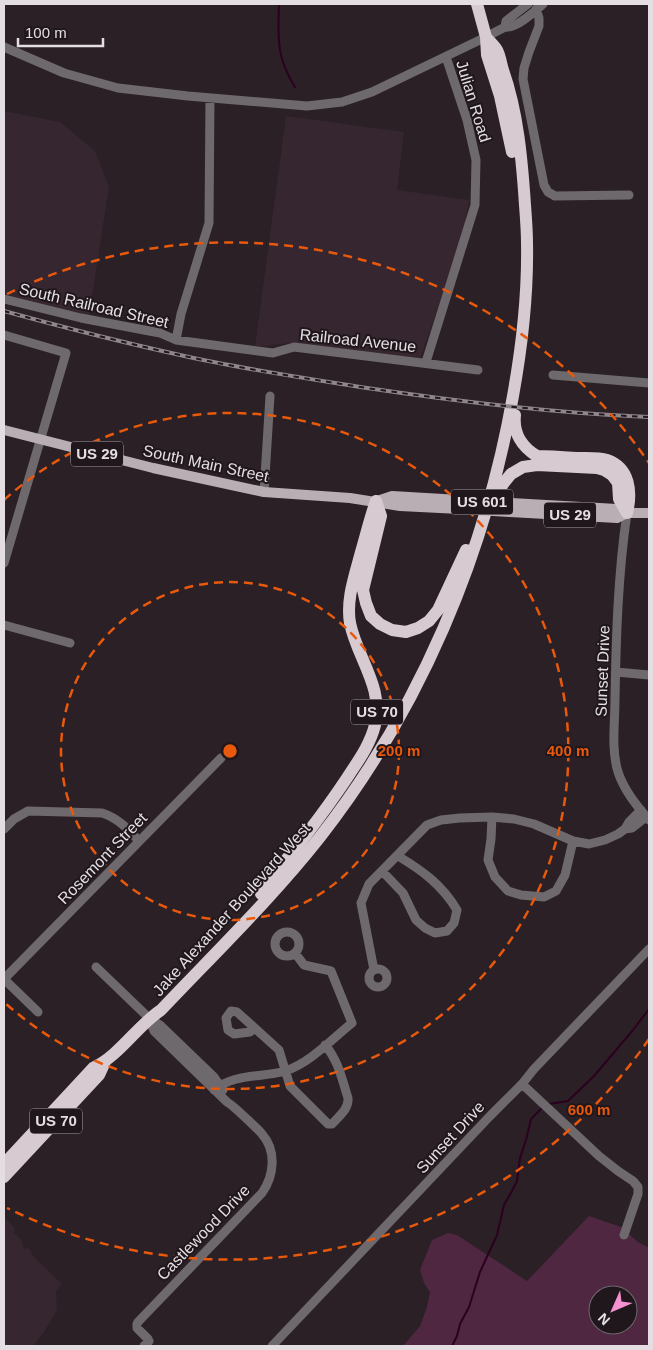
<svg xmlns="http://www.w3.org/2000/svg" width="653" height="1350" font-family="Arial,sans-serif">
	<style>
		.built { fill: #362630 }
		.green { fill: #4f2741; fill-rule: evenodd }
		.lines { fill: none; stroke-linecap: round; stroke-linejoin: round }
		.stream { stroke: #2c0020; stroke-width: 2 }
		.minor { stroke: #6e696c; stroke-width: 9 }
		.major { stroke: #b9aeb4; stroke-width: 10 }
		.highway { stroke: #d7cad1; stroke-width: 12 }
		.rail-casing { stroke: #8e868b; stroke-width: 4 }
		.rail { stroke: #20171d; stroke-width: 2; stroke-dasharray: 5.5; stroke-linecap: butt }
		.major-bridge { stroke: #b9aeb4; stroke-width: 10 }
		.ring { fill: none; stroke: #e8590c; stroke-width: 2.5; stroke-dasharray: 9 6 }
		.labels { text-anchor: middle; stroke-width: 4; stroke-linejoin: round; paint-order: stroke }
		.shield { fill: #20171d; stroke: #a9a2a7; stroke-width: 1 }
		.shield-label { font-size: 15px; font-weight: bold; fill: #e4dee2 }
		.street-label { font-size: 16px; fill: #e4dee2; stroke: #20171d }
		.centre { fill: #e8590c; stroke: #20171d; stroke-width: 2.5 }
		.ring-label { font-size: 15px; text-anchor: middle; font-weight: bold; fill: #e8590c; stroke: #20171d; stroke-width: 4; stroke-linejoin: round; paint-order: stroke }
	</style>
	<rect width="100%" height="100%" fill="#2a2026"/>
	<!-- built -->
	<path class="built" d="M4 111 60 122 95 151 109 187 88 322 4 297Z
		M286 116 404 132 397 190 469 200 463 237 420 359 290 343 255 347Z
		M4 1217 15 1228 14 1233 22 1241 24 1249 27 1247 32 1252 31 1254 62 1284 56 1291 57 1309 54 1315 44 1332 33 1346H4Z"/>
	<!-- green -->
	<path class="green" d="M589 1216 621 1227 638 1242 649 1248V1346H403L420 1326 427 1307 430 1292 424 1283 420 1270 432 1240 448 1233 457 1235 527 1281ZM598 1295H628V1325H598Z"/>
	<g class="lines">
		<!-- stream -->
		<path class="stream" d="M279 4C278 37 276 57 295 87
			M549 1104 568 1101 594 1076 633 1030 649 1009
			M452 1346 457 1336 460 1324 469 1307 480 1272 497 1235 504 1205 512 1191 517 1181 520 1158 526 1140 531 1119 541 1109"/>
		<!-- minor -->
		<path class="minor" d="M536 9 539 18V26L529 52 524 68 523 79 544 185 548 192 555 196 629 195
			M505 27 506 21 528 4
			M4 47 64 73 118 88 188 96 307 106 342 102 372 92 486 37 505 27C516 29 535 11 543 4
			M4 299 81 318 160 333 176 340 273 353 294 347 478 370
			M4 335 66 353 4 563
			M176 340 181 314 209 223 210 98
			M426 362 475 205 476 160 467 120 446 57
			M553 375 649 383
			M264 492 270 396
			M627 513C618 574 616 638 615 700 615 723 611 749 618 772 624 790 636 805 649 820
			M4 625 70 643
			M616 672 649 675
			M492 817 491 839 488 860 495 877 508 891 521 895 544 897 556 891 565 875 573 841
			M4 829 14 819 28 811 102 813C118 818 128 829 139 841
			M625 829 629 822 641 810
			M382 871 403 893 416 920 425 928 435 933 447 931 454 923 457 910C442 885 423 871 398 856
			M275 944a12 12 0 1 1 24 0a12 12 0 1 1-24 0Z
			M96 967 149 1018 160 1025 214 1077 223 1090
			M369 978a9 9 0 1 1 18 0a9 9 0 1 1-18 0Z
			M374 970 361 903 369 884 427 825 441 820 460 818 492 817 514 819 534 824 573 841 589 844 605 840 618 834 625 829 632 828 646 817
			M4 979 221 758
			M4 979 38 1012
			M254 1029 250 1032 234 1034 228 1030 226 1018 231 1011 237 1012 279 1050 290 1086 328 1124H332C339 1116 349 1109 348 1098 342 1079 338 1060 325 1045
			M522 1084 599 1156 618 1171 633 1181 638 1187V1194L624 1235
			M214 1090C235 1073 261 1078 285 1071 310 1063 332 1039 352 1023L331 971 304 965 295 953
			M144 1346 149 1341 148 1339 137 1328V1324L138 1322 262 1193C274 1176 277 1151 262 1134 258 1129 253 1125 248 1120 241 1114 235 1107 227 1102L154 1031 149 1018
			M272 1346 490 1116 522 1084 534 1069 649 949"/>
		<!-- major -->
		<path class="major" d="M4 430 153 468 264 492 350 498 400 506 460 509
			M377 501 392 496 460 500
			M511 503 617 509 627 513H649
			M510 512 617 518 627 513"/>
		<!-- highway -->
		<path class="highway" d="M477 4 486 37 487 55 500 96 512 152
			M515 415C513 433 522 447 537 456 550 456 563 457 576 458 585 458 598 457 607 460 630 468 632 492 627 513
			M496 497 503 484 511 474 523 467 537 465 597 468 604 470 612 475 618 483 619 499 627 513
			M376 501 381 516 363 590 366 603 371 616 380 624 392 630 406 632 418 628 429 621 438 610 466 550
			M261 894C275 872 293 852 309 831 322 814 335 796 347 778 358 761 370 745 375 725 384 687 357 658 350 623 346 599 355 575 361 552 366 535 370 518 376 501
			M4 1164 93 1068C120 1055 136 1027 161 1010 214 954 272 898 320 837 420 709 485 555 513 396 522 346 528 294 527 243 527 231 526 218 525 205 522 160 518 113 503 70 501 64 500 55 497 50 494 45 489 41 486 37
			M4 1177 99 1075 105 1062"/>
		<defs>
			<path id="rail" d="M4 311C62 327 121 342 180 355 242 369 304 378 367 388 461 402 554 413 649 417"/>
		</defs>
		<!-- rail casing -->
		<use href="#rail" class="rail-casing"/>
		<!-- rail -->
		<use href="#rail" class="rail"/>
		<!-- major-bridge -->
		<path class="major-bridge" d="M460 500 511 503
			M460 509 510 512"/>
	</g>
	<!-- distance rings -->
	<g class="ring">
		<circle cx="230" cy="751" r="169"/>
		<path d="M4 500A338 338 0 1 1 4 1002"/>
		<path d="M649 1039A508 508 0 0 1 7 1208M7 294A508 508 0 0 1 649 463"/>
	</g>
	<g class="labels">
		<!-- shield labels -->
		<g class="shield">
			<rect x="71" y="441.5" width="52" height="25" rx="4"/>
			<rect x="451" y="489.5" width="62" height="25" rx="4"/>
			<rect x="544" y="502.5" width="52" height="25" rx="4"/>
			<rect x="351" y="699.5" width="52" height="25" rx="4"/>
			<rect x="30" y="1108.5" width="52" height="25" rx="4"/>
		</g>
		<g class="shield-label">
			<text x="97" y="459">US 29</text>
			<text x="482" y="507">US 601</text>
			<text x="570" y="520">US 29</text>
			<text x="377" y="717">US 70</text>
			<text x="56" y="1126">US 70</text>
		</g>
		<!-- street labels -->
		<g class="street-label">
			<text transform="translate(474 101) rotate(73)" y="6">Julian Road</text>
			<text transform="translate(94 305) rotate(13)" y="6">South Railroad Street</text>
			<text transform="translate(358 340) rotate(6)" y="6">Railroad Avenue</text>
			<text transform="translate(206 463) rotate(12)" y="6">South Main Street</text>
			<text transform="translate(602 671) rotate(-88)" y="6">Sunset Drive</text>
			<text transform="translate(102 858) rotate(-46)" y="6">Rosemont Street</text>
			<text transform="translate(231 909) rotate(-48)" y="6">Jake Alexander Boulevard West</text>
			<text transform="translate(450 1137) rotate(-47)" y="6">Sunset Drive</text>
			<text transform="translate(203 1232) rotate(-46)" y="6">Castlewood Drive</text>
		</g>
	</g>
	<circle cx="230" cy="751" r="8" class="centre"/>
	<g class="ring-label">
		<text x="399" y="756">200 m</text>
		<text x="568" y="756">400 m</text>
		<text x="589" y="1115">600 m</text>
	</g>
	<!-- border -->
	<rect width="653" height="1350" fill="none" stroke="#e4dee2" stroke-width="10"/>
	<!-- north arrow -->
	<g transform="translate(613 1310) rotate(225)"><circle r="24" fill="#20171d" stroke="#6e676c"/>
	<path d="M0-4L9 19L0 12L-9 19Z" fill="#f590d1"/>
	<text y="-8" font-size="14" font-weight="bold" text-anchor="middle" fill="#e4dee2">N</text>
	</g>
	<!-- scale -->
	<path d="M18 38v8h85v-8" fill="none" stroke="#e4dee2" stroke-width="2.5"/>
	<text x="25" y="38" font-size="15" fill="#e4dee2" stroke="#20171d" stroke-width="4" paint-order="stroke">100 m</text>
</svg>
